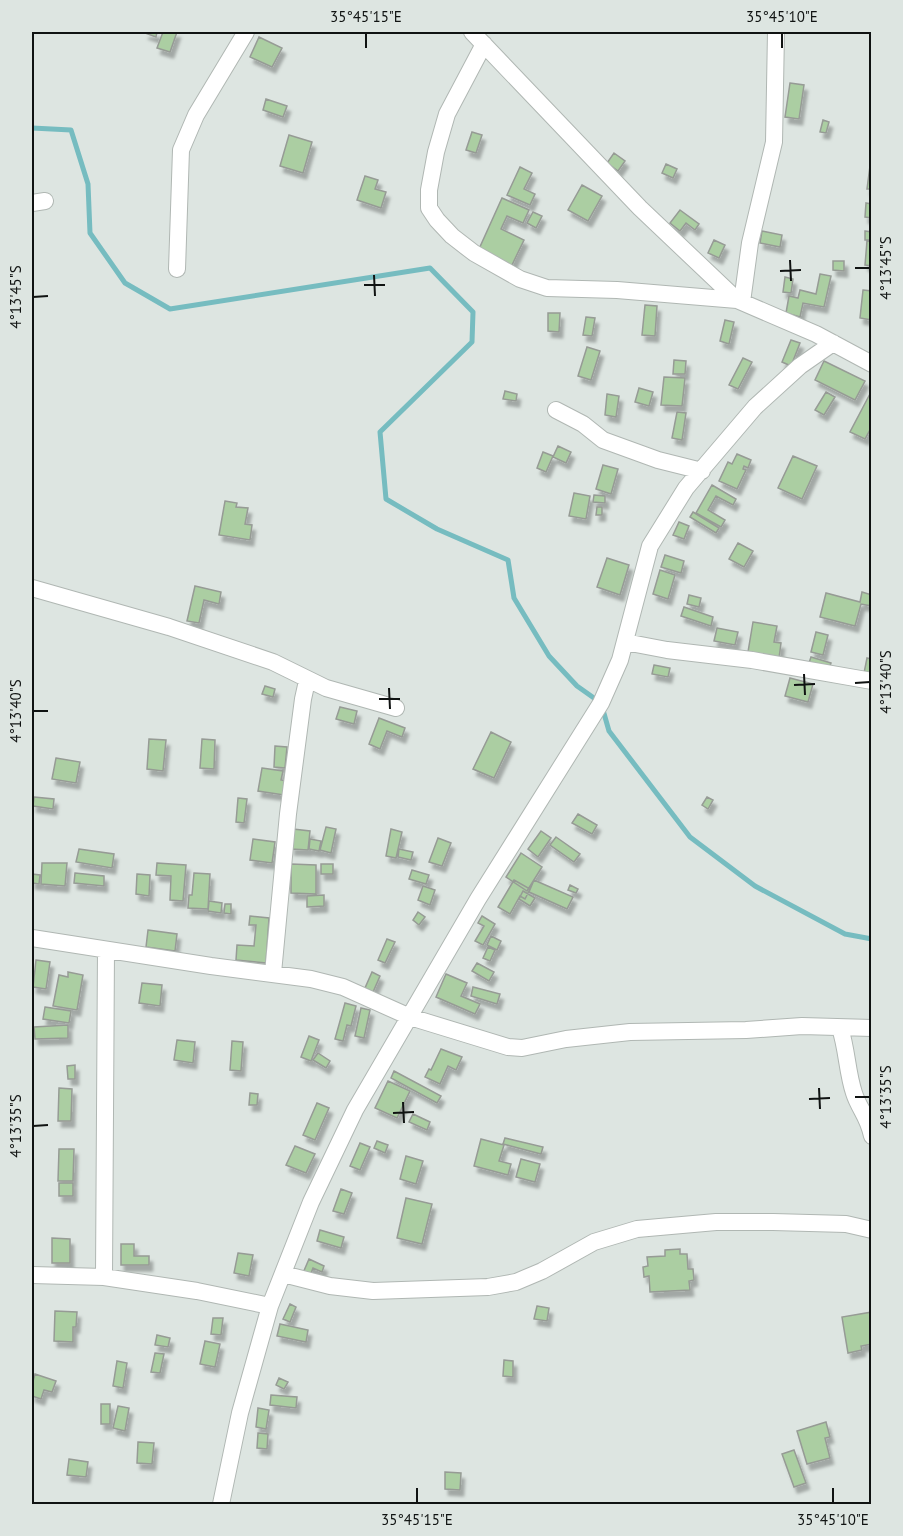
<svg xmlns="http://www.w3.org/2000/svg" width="903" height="1536" font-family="'PT Sans',sans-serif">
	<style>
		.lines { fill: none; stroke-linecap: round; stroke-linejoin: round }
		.stream { stroke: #76bcc0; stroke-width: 5 }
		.building { fill: #abcea2; stroke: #969b95; stroke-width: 1.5; filter: url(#shadow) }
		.minor-casing { stroke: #b0b7b3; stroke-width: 18 }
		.minor { stroke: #fff; stroke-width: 16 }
		.ticks { fill: none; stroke: #101312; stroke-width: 2 }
		.neatline { fill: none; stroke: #101312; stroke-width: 2 }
		.ticks-label { font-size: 15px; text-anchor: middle; fill: #101312 }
	</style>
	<defs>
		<filter id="shadow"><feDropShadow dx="3.5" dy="6" stdDeviation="1.5" flood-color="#0004"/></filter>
	</defs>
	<rect width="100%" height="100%" fill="#dde5e1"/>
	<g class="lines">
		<!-- stream -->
		<path class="stream" d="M32 128 71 130 88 184 90 233 125 283 170 309 430 268 473 312 472 342 380 432 386 499 437 529 508 560 514 598 549 656 577 686 601 703 609 731 690 837 755 886 845 934 872 939"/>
	</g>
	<!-- building -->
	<path class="building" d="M146 32H157L156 37 145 33Z
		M163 32H177L170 52 157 48Z
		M259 37 282 48 272 67 250 57Z
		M790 83 804 85 799 119 785 117Z
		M266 99 287 106 283 117 263 110Z
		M823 120 829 122 826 133 820 132Z
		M472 132 482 135 476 153 466 150Z
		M289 135 312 142 303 173 280 166Z
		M614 153 625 161 618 171 607 163Z
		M666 164 677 169 673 178 662 173Z
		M870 166H872V189H867Z
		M520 167 532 173 524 189 535 194 530 205 507 195Z
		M365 176 378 180 375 189 386 192 381 208 357 200Z
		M582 185 602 196 588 221 568 210Z
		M502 198 529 210 523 223 507 216 501 229 524 240 511 267 479 249Z
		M866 203 872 204V218L865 217Z
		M680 210 699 224 695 230 686 223 680 231 670 223Z
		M533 212 542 216 536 228 527 223Z
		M762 231 782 235 780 247 760 243Z
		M865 231 872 232V240H865Z
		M714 240 725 245 719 258 708 253Z
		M867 241 872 242V266L865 265Z
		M833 261H844V271L833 270Z
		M820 274 831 276 824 307 803 303 800 317 786 313 789 296 798 298 800 290 816 294Z
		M785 277 793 279 791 293 783 292Z
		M863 290 872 291V320L860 318Z
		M645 305 657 306 655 336 642 335Z
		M548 313H560L559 332 548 331Z
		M586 317 595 318 592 336 583 335Z
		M725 320 734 322 729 344 720 341Z
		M791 340 800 343 791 366 782 362Z
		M587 347 600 351 591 380 578 376Z
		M743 358 752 362 738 389 729 385Z
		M674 360 686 361 685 374H673Z
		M824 361 865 381 855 400 815 380Z
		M664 377 685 378 682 406 661 405Z
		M639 388 653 392 649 406 635 402Z
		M872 390V426L865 439 850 432Z
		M505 391 517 394 516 401 503 399Z
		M826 392 835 397 824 415 815 410Z
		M607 394 619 396 616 417 605 415Z
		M677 412 686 413 682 440 672 438Z
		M558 446 571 452 566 463 553 457Z
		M543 452 553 456 546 472 537 468Z
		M737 454 751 460 748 468 744 466 743 469 746 470 737 489 719 481 728 462 732 464Z
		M793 456 817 466 802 499 778 488Z
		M603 465 618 469 611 494 596 489Z
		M712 485 736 499 733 505 716 496 708 510 725 520 721 527 696 513Z
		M574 493 590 496 586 519 569 516Z
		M594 495 605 496V503L593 502Z
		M225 501 237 503 236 507 248 508 245 524 252 525 250 540 219 535Z
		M597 507H602V515H596Z
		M693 512 719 528 716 533 690 517Z
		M679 522 689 526 684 539 673 535Z
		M738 543 753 551 744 567 729 559Z
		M665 555 684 561 681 573 661 567Z
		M607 558 629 565 620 595 597 587Z
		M660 570 675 575 668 599 653 594Z
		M195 586 221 592 219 604 204 600 199 623 187 621Z
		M862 592 872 595V606L861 604 855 626 820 617 826 593 860 602Z
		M689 595 701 598 699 607 687 604Z
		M684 607 713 617 711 626 681 616Z
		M753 622 777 626 774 642 781 643 779 658 748 652Z
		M717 628 738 632 735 645 714 641Z
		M816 632 828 635 823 655 811 652Z
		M811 657 831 663 828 672 808 666Z
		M867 658 872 659V679L863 678Z
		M654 665 670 668 668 677 652 674Z
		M790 678 813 684 808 702 785 696Z
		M265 686 275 689 273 697 262 694Z
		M340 707 357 711 354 724 336 719Z
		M379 718 405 728 402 737 387 731 380 749 369 744Z
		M491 732 511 742 494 778 473 769Z
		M149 739 166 740 163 771 147 769Z
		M202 739 215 740 214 769 200 768Z
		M275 746 287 747 285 768 274 767Z
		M56 758 80 762 76 783 52 779Z
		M262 768 283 771 281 780 286 781 284 795 258 791Z
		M34 797 54 799 53 809 33 806Z
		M707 797 713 800 708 809 702 805Z
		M238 798 247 799 244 823 236 822Z
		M578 814 597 825 592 834 572 823Z
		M326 827 336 829 331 853 320 850Z
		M293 829 310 831 308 850 291 849Z
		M391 829 402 832 396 858 386 856Z
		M541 831 551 838 538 857 528 849Z
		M556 837 580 854 574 862 550 845Z
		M438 838 451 843 442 866 429 862Z
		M253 839 275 842 272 863 250 860Z
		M310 839 321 841 319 851 309 849Z
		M79 849 114 854 112 868 76 862Z
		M399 849 413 852 411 860 398 857Z
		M521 853 542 867 527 891 506 877Z
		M42 863H67L65 886 41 884Z
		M157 863 186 865 183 901 170 900 171 876 156 875Z
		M291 864 316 865V894L291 893Z
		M321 864H333V874H321Z
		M412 870 429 875 426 884 409 879Z
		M75 873 104 876V886L74 883Z
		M194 873 210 874 208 909 188 908 189 895H192Z
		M32 874 40 875 39 884 32 883Z
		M137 874 150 875 149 896 136 894Z
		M514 880 530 889 525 899 520 896 510 914 498 907Z
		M534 880 573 897 567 909 529 892Z
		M570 885 578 889 576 893 568 890Z
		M423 886 435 890 430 905 418 900Z
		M523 891 535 898 530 906 519 899Z
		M324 895V906L307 907V896Z
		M209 901 222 903 221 913 208 911Z
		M225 904H231V914L224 913Z
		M418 912 425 917 419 925 413 920Z
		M250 916 269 918 266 963 236 960 237 945 254 946 256 925H249Z
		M482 916 495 924 483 945 475 941 484 926 478 923Z
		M148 930 177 934 175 951 146 947Z
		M491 936 501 941 497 950 487 945Z
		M387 939 395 942 385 963 378 960Z
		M488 947 495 950 490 961 483 958Z
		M36 960 50 962 46 989 33 987Z
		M477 963 494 972 489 981 472 971Z
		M68 972 83 975 77 1010 53 1006 59 975 68 977Z
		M372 972 380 976 373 992 365 988Z
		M446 974 467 983 461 996 480 1004 475 1014 436 997Z
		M142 983 162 985 160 1006 139 1003Z
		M473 987 500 994 497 1004 471 996Z
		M345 1003 356 1006 351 1026 347 1025 343 1041 335 1039Z
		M45 1007 71 1011 69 1023 43 1019Z
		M361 1008 370 1010 364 1038 355 1036Z
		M68 1025V1038L35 1039 34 1027Z
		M309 1036 319 1040 311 1061 301 1057Z
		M177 1040 195 1042 193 1063 174 1060Z
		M232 1041 243 1042 241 1071 230 1070Z
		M441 1049 462 1057 456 1070 448 1066 440 1084 425 1077 429 1069 431 1070Z
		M318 1053 330 1061 326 1068 313 1060Z
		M75 1065V1079H68L67 1066Z
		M394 1071 441 1096 437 1103 391 1078Z
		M388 1081 410 1091 397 1118 375 1108Z
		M59 1088 72 1089 71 1121H58Z
		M250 1093 258 1094 257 1105H249Z
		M317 1103 329 1108 315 1140 303 1135Z
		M413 1114 430 1122 427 1130 409 1122Z
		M505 1138 543 1147 541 1154 503 1144Z
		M481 1139 504 1145 499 1161 511 1164 508 1175 474 1166Z
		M377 1141 388 1145 385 1153 374 1148Z
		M360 1143 370 1147 360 1170 350 1166Z
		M295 1146 315 1154 306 1173 286 1165Z
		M59 1149H74L73 1181H58Z
		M406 1156 423 1161 416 1184 400 1179Z
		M521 1159 540 1164 535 1182 516 1177Z
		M59 1183H73V1196H59Z
		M341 1189 352 1193 344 1214 333 1211Z
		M406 1198 432 1204 422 1244 397 1238Z
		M320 1230 344 1237 341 1248 317 1241Z
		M52 1238 70 1239V1263H52Z
		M121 1244H134V1256H149V1265H121Z
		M680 1249V1254H687L688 1269H693L694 1280 689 1281 690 1290 650 1292 649 1276 644 1277 643 1267 648 1266 647 1257 665 1256V1250Z
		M238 1253 253 1255 249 1276 234 1273Z
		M309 1259 324 1266 322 1272 313 1268 310 1276 303 1273Z
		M290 1304 296 1307 290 1322 283 1319Z
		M537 1306 549 1308 547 1321 534 1319Z
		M55 1311 77 1312 76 1327H73V1342L54 1341Z
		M872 1312V1344L861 1346 862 1350 848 1353 842 1317Z
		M213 1318H223L221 1335 211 1334Z
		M280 1324 308 1330 306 1342 277 1336Z
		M157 1335 170 1338 168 1347 155 1345Z
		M205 1341 220 1344 215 1367 200 1364Z
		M155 1353 164 1354 160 1373 151 1372Z
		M504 1360 513 1361V1377L503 1376Z
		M117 1361 127 1363 123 1388 113 1386Z
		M35 1374 56 1381 52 1392 44 1390 41 1399 32 1396V1385Z
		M279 1378 288 1382 284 1389 276 1385Z
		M271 1395 297 1397 296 1408 270 1405Z
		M101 1404H110V1424H101Z
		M118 1406 129 1408 125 1431 113 1428Z
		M258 1408 269 1410 266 1429 256 1427Z
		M826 1422 830 1437 825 1438 830 1458 807 1464 797 1431Z
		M258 1433 268 1434 267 1449 257 1448Z
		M138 1442 154 1443 152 1464 137 1463Z
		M794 1450 806 1483 794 1487 782 1454Z
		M69 1459 88 1462 86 1477 67 1475Z
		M445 1472 461 1473 460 1490 445 1489Z"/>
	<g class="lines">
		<defs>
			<path id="minor" d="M472 32 640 208 737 300 816 334 872 364
				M484 44 447 114 436 152 429 190V208L437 220 452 236 474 253 520 279 547 288 617 290 737 300
				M32 203 45 201
				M177 269 181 150 196 115 246 32
				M742 302 750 243 774 142 776 32
				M556 410 583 424 603 440 658 460 702 471
				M32 588 169 627 273 662 326 688 396 708
				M625 642 667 650 752 660 872 681
				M32 938 211 966 311 979 343 987 410 1017 508 1047 522 1048 566 1039 630 1032 746 1030 802 1026 872 1028
				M273 973 288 814 303 699 307 681
				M840 1028C847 1049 847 1072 854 1093 859 1109 868 1116 872 1136
				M283 1274 330 1286 373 1291 488 1287 516 1282 542 1271 594 1242 637 1229 716 1222H773L846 1224 872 1230
				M32 1275 104 1277 197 1291 270 1306
				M104 1277 106 950
				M221 1504 240 1413 270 1306 311 1202 355 1110 478 899 601 703 620 660 650 546 686 488 755 407 800 366 833 343"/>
		</defs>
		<!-- minor casing -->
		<use href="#minor" class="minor-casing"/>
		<!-- minor -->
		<use href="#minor" class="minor"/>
	</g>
	<!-- ticks -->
	<path class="ticks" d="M366 33V48M782 33V48M790 260 791 281M855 268H870M780 271 801 270M374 275 375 296M364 285H385M33 297 48 296M804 674 805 695M855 683 870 682M794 685 815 684M389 688 390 709M379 699H400M33 711H48M819 1088 820 1109M855 1097H870M809 1099 830 1098M403 1102 404 1123M393 1113 414 1112M33 1126 48 1125M417 1488V1503M833 1488V1503"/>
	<!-- border -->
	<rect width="903" height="1536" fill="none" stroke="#dde5e1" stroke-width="66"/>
	<rect x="33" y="33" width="837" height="1470" class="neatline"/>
	<g class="ticks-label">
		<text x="366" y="22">35°45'15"E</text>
		<text x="782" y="22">35°45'10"E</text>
		<text transform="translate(886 268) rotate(-90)" y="5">4°13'45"S</text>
		<text transform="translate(16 297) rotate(-90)" y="5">4°13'45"S</text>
		<text transform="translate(886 682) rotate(-90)" y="5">4°13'40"S</text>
		<text transform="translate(16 711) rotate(-90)" y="5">4°13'40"S</text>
		<text transform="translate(886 1097) rotate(-90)" y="5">4°13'35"S</text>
		<text transform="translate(16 1126) rotate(-90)" y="5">4°13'35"S</text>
		<text x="417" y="1525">35°45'15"E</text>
		<text x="833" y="1525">35°45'10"E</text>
	</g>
</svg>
